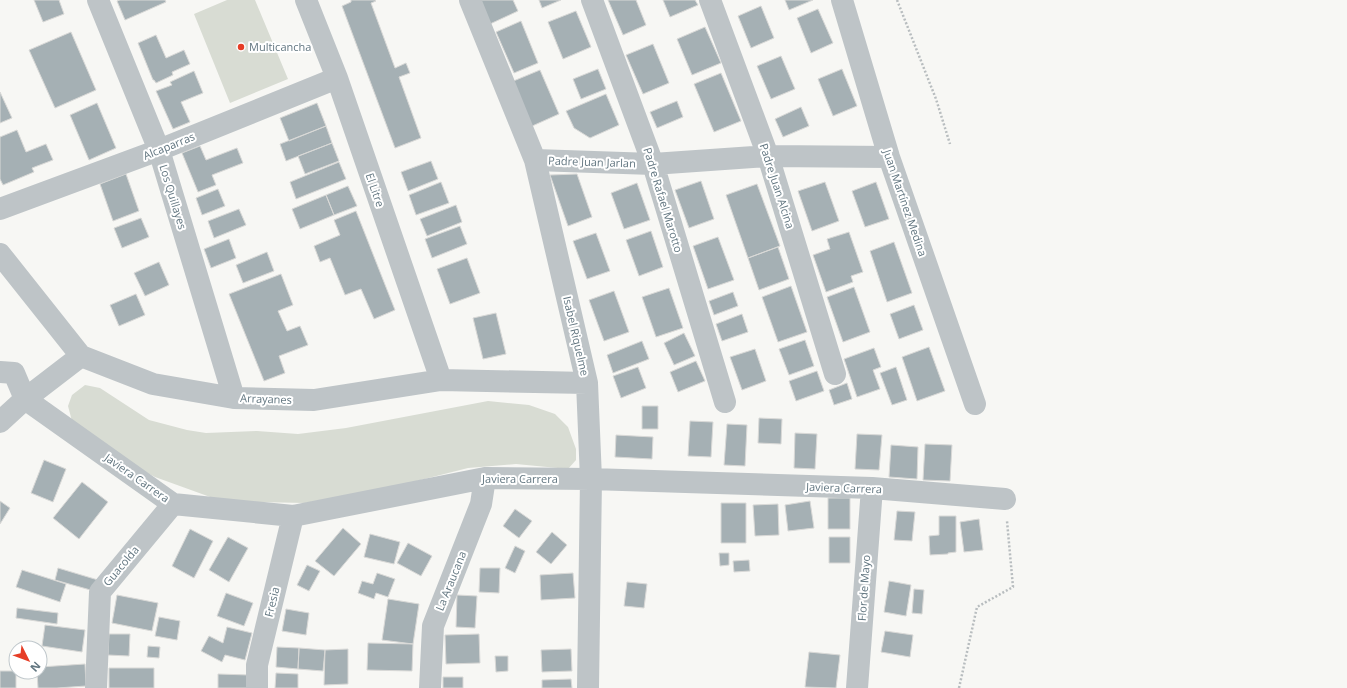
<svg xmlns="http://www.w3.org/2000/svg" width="1347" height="688" font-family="'Open Sans',sans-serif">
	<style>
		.green { fill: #d8dcd3 }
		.building { fill: #a5b0b4; stroke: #d9d9d7 }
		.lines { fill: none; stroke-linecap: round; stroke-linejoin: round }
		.path { stroke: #b8bdbf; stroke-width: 2.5; stroke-dasharray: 2 2; stroke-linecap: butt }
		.street { stroke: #bec4c7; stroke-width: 22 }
		.poi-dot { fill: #e63d26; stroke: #fff; stroke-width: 1.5 }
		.labels { text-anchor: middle; stroke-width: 4; stroke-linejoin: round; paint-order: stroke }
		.poi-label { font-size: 11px; fill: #627680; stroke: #fff; text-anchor: start }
		.street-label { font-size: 11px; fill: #627680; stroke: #fff }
	</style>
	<rect width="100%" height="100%" fill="#f7f7f4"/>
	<!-- green -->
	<path class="green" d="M227 0H255L288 79 230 103 194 14Z
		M85 385 100 388 149 420 187 430 206 433 257 431 298 434 346 428 488 401 529 405 555 414 568 427 576 449V460L568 469 516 464 468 468 389 488 305 503 257 502 213 498 155 477 111 454 72 421 68 406 72 395Z"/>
	<!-- building -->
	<path class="building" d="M34 0H59L64 14 43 22Z
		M120 0H165L166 2 125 20 117 1Z
		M351 0H375L376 1 371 3 395 68 406 63 410 73 399 77 421 138 395 148 342 6 351 2Z
		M480 0H513L518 11 490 24Z
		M539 0H561L542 8Z
		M608 0H636L646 25 623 35Z
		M663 0H695L698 5 670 17Z
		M785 0H813L789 10Z
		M761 6 774 38 751 48 738 16Z
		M818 9 833 43 811 53 797 18Z
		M576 11 591 47 563 59 548 22Z
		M521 21 538 63 514 73 496 32Z
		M705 27 721 63 692 75 677 39Z
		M71 32 96 90 55 108 29 50Z
		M156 35 166 58 184 50 190 64 172 72 173 75 156 83 154 80H153L138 43Z
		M653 44 669 83 643 94 626 55Z
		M781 56 795 89 771 99 757 66Z
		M598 69 606 89 581 99 573 79Z
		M842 69 857 106 833 116 818 79Z
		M540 70 559 114 530 127 511 82Z
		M194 71 203 93 181 102 190 122 173 129 156 91 172 85 170 82Z
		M721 73 741 121 714 132 694 84Z
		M0 92 12 118 0 123Z
		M606 94 619 125 590 138 574 128 566 111Z
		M677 101 683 117 657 128 650 112Z
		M97 103 116 148 89 160 70 115Z
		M317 103 326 126 289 141 280 118Z
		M801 107 809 126 783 137 775 119Z
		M326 126 332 143 286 161 280 144Z
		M17 130 26 152 46 144 53 160 32 168 34 172 3 185 0 179V137Z
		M332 143 339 161 305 174 298 156Z
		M200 146 206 160 237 148 243 163 212 175 216 185 198 192 182 153Z
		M431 161 438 179 408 191 401 172Z
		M339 162 346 179 296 199 290 182Z
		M126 174 139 211 113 221 100 184Z
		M577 174 592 217 568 226 550 175Z
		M701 181 714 219 689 228 675 190Z
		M441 182 449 203 416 215 409 195Z
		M825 182 839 221 812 231 798 191Z
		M876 182 889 219 865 227 852 191Z
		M637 183 650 220 624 229 611 193Z
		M757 184 780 246 748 258 726 195Z
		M348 186 357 206 334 215 326 195Z
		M218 189 225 206 202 215 196 198Z
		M326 195 334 215 300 229 292 209Z
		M456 205 462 222 427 236 420 219Z
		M239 209 246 225 214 238 208 221Z
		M356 211 395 310 374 319 361 289 345 295 330 258 320 262 314 246 340 235 334 220Z
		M141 218 149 237 122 248 114 228Z
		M460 226 467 244 432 258 425 239Z
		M651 231 663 267 639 276 626 240Z
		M849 232 863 272 851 276 853 282 826 292 813 255 830 249 827 239Z
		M596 233 610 271 587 279 573 241Z
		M718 237 734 280 708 289 693 246Z
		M229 239 236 258 211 268 204 249Z
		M894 242 912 293 887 302 870 251Z
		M778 247 789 279 759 290 748 258Z
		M267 252 274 271 243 283 236 265Z
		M467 258 480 293 450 304 437 269Z
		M159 262 169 285 145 296 134 273Z
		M281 274 293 305 278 311 287 331 300 326 308 345 279 356 285 373 264 381 229 294Z
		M791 286 807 332 778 342 762 297Z
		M854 287 870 332 843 342 827 297Z
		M669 288 683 328 656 337 642 297Z
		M614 291 629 332 604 341 589 300Z
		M733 292 738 306 714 315 709 301Z
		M136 294 145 315 119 326 110 305Z
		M914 305 923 330 899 339 890 314Z
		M496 313 506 354 483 359 473 318Z
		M742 314 748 332 722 341 716 324Z
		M684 333 695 356 674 365 664 343Z
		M805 340 814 366 789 375 779 349Z
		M642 341 649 359 613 373 607 355Z
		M929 347 945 391 917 401 902 357Z
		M874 348 881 367 873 370 880 389 857 397 844 359Z
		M755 349 766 381 742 390 730 357Z
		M696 361 705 381 678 392 670 372Z
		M638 367 646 388 621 398 613 376Z
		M896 367 907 400 892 405 880 373Z
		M817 371 824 391 796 401 789 381Z
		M847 383 852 399 834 405 829 390Z
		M642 406H658V429H642Z
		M759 418 782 419 781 444 758 443Z
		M690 421 713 422 711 457 688 456Z
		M727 424 747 425 745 466 724 465Z
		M795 433 817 434 815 469 794 468Z
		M857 434 882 435 879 470 855 469Z
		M616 435 653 437 652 459 615 457Z
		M925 444 952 445 950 481 923 480Z
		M891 445 918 447 917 479 889 477Z
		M44 460 66 469 53 502 31 493Z
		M82 482 108 502 79 539 53 518Z
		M828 498H850V529H828Z
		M0 501 10 508 0 524Z
		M810 501 814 528 788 531 785 505Z
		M721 503H746V543H721Z
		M778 504 779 535 755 536 753 505Z
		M515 509 532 521 519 538 503 526Z
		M897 511 915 512 912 541 894 540Z
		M939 516H956V552L948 553V554L930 555 929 536 939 535Z
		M979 519 983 550 964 552 960 522Z
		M343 528 361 544 334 576 315 561Z
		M190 529 213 541 194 578 172 566Z
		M552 532 567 545 551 564 536 552Z
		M370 534 400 542 394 564 364 557Z
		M228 537 248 548 229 582 209 570Z
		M829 537H850V563H829Z
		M408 543 432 556 421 576 397 563Z
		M515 546 525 551 515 573 505 568Z
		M719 553H729V565L720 566Z
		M749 560 750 571 734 572 733 561Z
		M307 565 320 571 309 591 297 585Z
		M58 568 98 580 94 591 55 580Z
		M480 568H500L499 593 479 592Z
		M22 570 66 584 60 602 16 587Z
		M377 573 395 579 388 597 376 593 374 599 358 593 362 581 373 584Z
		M573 573 575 598 541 600 540 575Z
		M889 581 911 585 906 616 884 612Z
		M627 582 647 584 644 608 624 606Z
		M914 589 924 590 922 614 912 613Z
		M226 593 253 603 244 626 217 616Z
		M117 595 158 603 152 631 112 623Z
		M457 595 477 596 475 628 456 627Z
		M388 599 419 604 413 644 382 640Z
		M17 608 58 613 57 624 16 618Z
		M286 609 309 613 306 635 282 631Z
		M159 617 180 621 177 640 155 636Z
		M45 625 85 630 82 652 42 646Z
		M227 627 252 633 245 660 225 655 222 662 201 651 209 636 223 643Z
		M885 631 913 635 910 657 881 652Z
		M109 634H130L129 656 108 655Z
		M479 634 480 663 446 664 445 635Z
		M368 643 413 644 412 671 367 670Z
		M148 646 160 647 159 658 147 657Z
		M277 647 299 648 298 669 276 667Z
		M299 648 325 650 323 671 298 669Z
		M348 649V684L324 685 325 650Z
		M571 649 572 671 542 672 541 650Z
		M809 652 840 655 836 688 805 687Z
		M495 656H508V671L496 672Z
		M85 664 86 686 57 688H38L37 672H40V667Z
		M109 668H154V688H109Z
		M0 671H16V688H0Z
		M276 673 298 674V688H275Z
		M218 674 249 675V688H218Z
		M443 677H463V688H443Z
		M571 679 572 688H542V680Z"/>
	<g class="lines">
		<!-- path -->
		<path class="path" d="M897 0 936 99 950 144
			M959 688 977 607 1013 587 1007 521"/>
		<!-- street -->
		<path class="street" d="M98 0 159 150 234 398
			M306 0 337 78 441 380
			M470 0 535 160 587 383 591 479 588 688
			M592 0 653 164 725 402
			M710 0 768 156 835 374
			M842 0 889 157 975 404
			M535 160 653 164 768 156 889 157
			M0 209 159 150 337 78
			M0 254 81 356 153 384 234 398 314 400 441 380 587 383
			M0 372 14 373 25 399 173 504 293 516 485 478 591 479 872 488 1005 499
			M0 422 25 399 81 356
			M96 688 100 592 173 504
			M257 688V665L293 516
			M430 688 433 626 481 504 485 478
			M857 688 872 488"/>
	</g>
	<!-- markers -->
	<circle class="poi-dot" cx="241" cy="47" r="4"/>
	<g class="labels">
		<!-- poi labels -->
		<g class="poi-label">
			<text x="249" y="51">Multicancha</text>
		</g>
		<!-- street labels -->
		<g class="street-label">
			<text transform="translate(169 146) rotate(-22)" y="4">Alcaparras</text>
			<text transform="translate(592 162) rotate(2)" y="4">Padre Juan Jarlan</text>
			<text transform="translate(777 186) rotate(72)" y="4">Padre Juan Alcina</text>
			<text transform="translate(375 190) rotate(71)" y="4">El Litre</text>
			<text transform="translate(173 197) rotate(73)" y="4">Los Quillayes</text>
			<text transform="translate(663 200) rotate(73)" y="4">Padre Rafael Marotto</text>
			<text transform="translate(905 203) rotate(71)" y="4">Juan Martínez Medina</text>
			<text transform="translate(576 336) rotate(77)" y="4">Isabel Riquelme</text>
			<text transform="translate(266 399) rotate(2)" y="4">Arrayanes</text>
			<text transform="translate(137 478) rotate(35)" y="4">Javiera Carrera</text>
			<text x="520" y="483">Javiera Carrera</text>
			<text transform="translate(844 488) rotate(2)" y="4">Javiera Carrera</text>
			<text transform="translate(121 566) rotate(-50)" y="4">Guacolda</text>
			<text transform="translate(451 581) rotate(-68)" y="4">La Araucana</text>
			<text transform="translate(864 588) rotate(-86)" y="4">Flor de Mayo</text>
			<text transform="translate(272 602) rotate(-76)" y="4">Fresia</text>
		</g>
	</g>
	<!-- north arrow -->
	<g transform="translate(28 660) rotate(132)"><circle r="19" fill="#ffffff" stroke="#c0c8cc"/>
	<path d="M0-3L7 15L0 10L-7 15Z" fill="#e63d26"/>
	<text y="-6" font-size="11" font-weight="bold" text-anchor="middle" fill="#627680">N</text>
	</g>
</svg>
